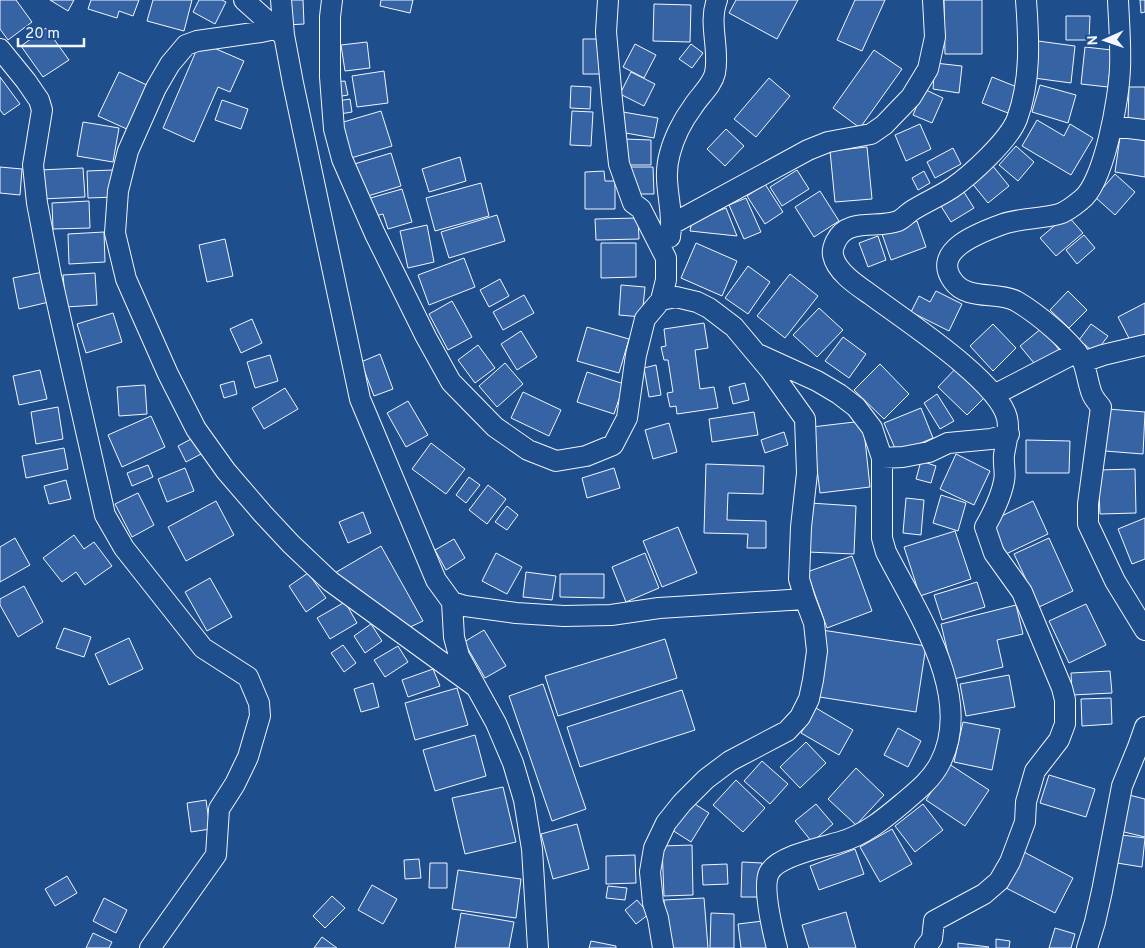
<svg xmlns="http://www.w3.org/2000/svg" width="1145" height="948" font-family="Overpass,sans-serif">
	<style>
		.building { fill: #3563a3; stroke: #f2f6ff }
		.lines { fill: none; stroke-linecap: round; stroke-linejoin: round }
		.street-casing { stroke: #f2f6ff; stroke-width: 22 }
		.street { stroke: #1f4e8c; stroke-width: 20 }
	</style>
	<rect width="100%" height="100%" fill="#1f4e8c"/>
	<!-- building -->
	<path class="building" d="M0 0H16L32 22 8 40 0 29Z
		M50 0H74L68 11Z
		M91 0H139L133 16 119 11 117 18 88 9Z
		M153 0H192L184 31 147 21Z
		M199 0H222L226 2 215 24 193 12Z
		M287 0H303L304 24 287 25Z
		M381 0H413L410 13 380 6Z
		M736 0H798L777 39 729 13Z
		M855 0H885L862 51 837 40Z
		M944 0H982V54H945Z
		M1140 0H1145V12L1141 13Z
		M654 4 691 5 690 42 653 41Z
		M1066 16H1090L1089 40H1066Z
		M46 28 69 60 43 77 21 46Z
		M583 39H604V74H583Z
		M1038 41 1075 46 1071 83 1034 78Z
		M200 42 244 61 230 92 218 87 194 142 163 128Z
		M367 42 370 68 345 71 341 45Z
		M635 44 656 55 644 78 623 67Z
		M691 44 703 53 692 68 679 59Z
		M1085 47 1112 50 1108 87 1081 84Z
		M874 50 902 69 860 128 833 108Z
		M935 63 962 66 959 93 933 89Z
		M384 71 388 103 357 107 352 76Z
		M119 72 149 86 129 130 98 116Z
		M631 72 655 84 644 106 620 94Z
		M0 77 20 104 4 115 0 110Z
		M992 77 1017 87 1008 113 982 103Z
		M769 78 790 96 756 137 734 119Z
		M345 81 348 95 336 97 334 82Z
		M1040 85 1076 95 1068 123 1032 112Z
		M571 86 591 87 590 109 570 108Z
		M1129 87H1145V121H1128Z
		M924 89 943 98 932 123 913 115Z
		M350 99 352 112 340 114 338 101Z
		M222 100 248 109 241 129 215 120Z
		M381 111 392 146 351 158 340 123Z
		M572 111 593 112 591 146 570 145Z
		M623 112 658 118 654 138 620 132Z
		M1037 120 1064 136 1070 124 1093 138 1071 175 1022 146Z
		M83 122 119 128 113 162 77 156Z
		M920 124 931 149 906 161 895 135Z
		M726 129 744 146 725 166 707 149Z
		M1120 137 1145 140V177L1115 172Z
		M624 139 651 140V165H623Z
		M1016 146 1034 162 1018 181 999 165Z
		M867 147 872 199 835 202 830 151Z
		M953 148 961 164 935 178 927 162Z
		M391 153 401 186 361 198 351 165Z
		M460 157 466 181 429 192 422 169Z
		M992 165 1009 186 988 203 971 182Z
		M0 167 22 169 20 195 0 193Z
		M630 167H653L654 194H631Z
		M83 168 85 197 41 199 40 170Z
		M113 170 115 197 88 198 87 171Z
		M797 170 809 189 782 206 770 187Z
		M604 171 605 181H615V209H585V172Z
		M924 171 930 183 918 190 912 178Z
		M1115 174 1135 192 1115 215 1095 197Z
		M481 183 489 216 435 231 426 198Z
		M765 184 783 212 765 224 747 196Z
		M402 189 412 222 388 229 383 214 372 217 367 199Z
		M962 189 974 208 951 222 939 203Z
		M820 191 839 221 814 237 795 207Z
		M746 198 761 232 744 239 729 205Z
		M89 201 90 228 53 229 52 203Z
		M726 208 737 236 690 231 692 221Z
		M497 215 505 241 449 258 441 232Z
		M1067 215 1083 233 1056 256 1040 238Z
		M638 218 639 239 596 240 595 219Z
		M917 221 926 247 891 260 882 234Z
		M427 225 434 262 408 268 400 231Z
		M104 232 105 262 69 264 68 234Z
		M1084 235 1095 248 1077 264 1066 250Z
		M878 236 886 260 868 267 859 243Z
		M225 239 233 276 207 282 199 245Z
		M601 243H636V277L601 278Z
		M696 243 737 261 722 296 681 278Z
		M464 258 475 287 429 305 418 275Z
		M748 266 770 282 748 314 725 298Z
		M43 272 49 302 19 309 13 278Z
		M95 273 97 305 66 307 63 275Z
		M790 274 818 296 785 338 757 316Z
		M500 279 509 296 489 307 480 290Z
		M621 285 645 287 642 317 619 315Z
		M936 291 962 304 949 331 911 312 919 296 930 302Z
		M1068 291 1087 310 1069 328 1050 310Z
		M524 295 534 313 503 330 493 312Z
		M452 301 472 337 448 350 429 314Z
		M1145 303V335L1131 342 1118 317Z
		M819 308 843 330 817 357 793 335Z
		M113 313 122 342 86 353 77 324Z
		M252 319 262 343 241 353 230 329Z
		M704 323 708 348 695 350 700 389 714 387 718 408 677 414 676 406 670 407 667 393 673 392 668 360H664L661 347 666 346 664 329Z
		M993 324 1016 348 993 371 970 346Z
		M1091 324 1108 336 1095 353 1079 340Z
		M587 327 629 339 619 373 577 361Z
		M1042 328 1060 351 1038 368 1020 346Z
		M521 331 537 357 517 370 501 344Z
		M843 337 866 354 849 378 825 361Z
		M478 345 495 368 475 383 458 360Z
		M380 354 393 389 374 396 361 362Z
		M270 355 278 381 255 388 247 362Z
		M505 363 523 384 497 407 479 386Z
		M880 364 909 394 884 419 854 390Z
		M656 365 661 395 649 397 644 368Z
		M958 366 987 395 967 415 938 387Z
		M40 370 47 399 19 405 13 376Z
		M587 372 624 384 614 414 577 402Z
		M234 381 237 394 224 398 220 385Z
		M745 383 749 400 733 404 729 387Z
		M145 385 147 414 119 416 117 387Z
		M285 388 298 409 264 429 252 408Z
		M523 392 561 410 549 436 511 418Z
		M937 394 954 421 940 429 924 403Z
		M408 401 428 435 406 447 387 413Z
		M58 407 63 439 36 444 31 412Z
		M921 408 933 438 897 453 884 423Z
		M1108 409 1145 412 1143 454 1105 451Z
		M754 412 758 435 712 442 709 419Z
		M151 416 165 447 122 467 108 435Z
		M863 421 870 487 820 493 812 427Z
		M669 423 677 452 653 459 645 430Z
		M784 432 788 445 765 453 761 440Z
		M193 438 201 454 186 462 178 446Z
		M1026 440 1070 441 1069 473H1026Z
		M431 443 465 469 446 494 412 469Z
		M64 448 68 469 26 478 22 456Z
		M956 454 990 471 974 505 940 489Z
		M921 461 936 466 931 483 916 479Z
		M706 464 764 466 763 494 728 493 727 520 766 521V548H747L748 534 704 533Z
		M148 465 153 477 132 486 127 473Z
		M185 468 194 491 167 502 158 479Z
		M614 468 620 488 587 498 582 478Z
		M1135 469 1136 513 1100 514 1098 470Z
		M469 477 480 485 466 503 456 495Z
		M66 480 71 499 49 504 44 486Z
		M488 485 506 499 487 524 469 510Z
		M138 493 154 525 132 537 115 504Z
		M941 495 966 503 958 531 933 523Z
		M906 498 924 500 921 535 903 533Z
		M216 501 234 535 186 561 168 527Z
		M1033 501 1048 534 1006 554 991 521Z
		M810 503 856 506 854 554 808 552Z
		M507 506 518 515 507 530 495 522Z
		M363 512 371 533 348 543 339 522Z
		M1145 518V559L1132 564 1118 529Z
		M678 527 697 573 662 587 643 541Z
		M955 531 971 579 920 596 904 547Z
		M74 535 84 549 94 542 112 566 85 585 76 572 62 582 43 558Z
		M15 538 30 565 0 582V547Z
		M1049 538 1073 591 1039 607 1014 554Z
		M454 539 465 558 446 570 435 550Z
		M381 546 423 621 408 628 333 574Z
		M496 553 522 567 507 594 482 581Z
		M645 553 659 588 626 602 612 567Z
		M852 556 872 611 827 628 807 572Z
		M526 572 556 576 552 600 523 597Z
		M308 573 326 598 306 612 289 586Z
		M560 574H604V598L560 597Z
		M210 578 232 617 207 631 185 592Z
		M977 582 985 607 942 620 934 595Z
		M24 586 43 622 18 637 0 605V599Z
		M345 602 357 623 330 639 317 618Z
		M1086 604 1106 645 1069 663 1049 621Z
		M1016 605 1023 634 997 640 1003 667 954 679 941 624Z
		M371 624 382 641 365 653 354 636Z
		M64 628 91 637 84 657 56 648Z
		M484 630 506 666 485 678 464 642Z
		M822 630 926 646 916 712 813 696Z
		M129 638 143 669 109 685 95 654Z
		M665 639 677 678 558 716 545 676Z
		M343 645 356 663 344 672 331 653Z
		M398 646 408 662 385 677 374 660Z
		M433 669 440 686 408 697 402 680Z
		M1110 671 1112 693 1072 695 1071 673Z
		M1009 675 1015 707 966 716 960 684Z
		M373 683 379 707 361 712 354 689Z
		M543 684 586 809 552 821 509 696Z
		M457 688 468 725 415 740 405 703Z
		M682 690 695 730 580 767 567 727Z
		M1111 698 1112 724 1082 726 1081 699Z
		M816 708 853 730 839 755 801 733Z
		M963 722 1000 729 992 770 954 762Z
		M898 728 921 741 908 767 884 755Z
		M475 735 486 776 435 791 423 750Z
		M806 742 826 763 800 788 780 767Z
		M762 761 788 784 770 804 744 781Z
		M949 764 989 790 965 826 926 800Z
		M856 768 884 795 856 825 828 799Z
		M1049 775 1095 789 1086 817 1040 803Z
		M736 780 765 808 743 832 713 805Z
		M503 787 516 842 465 854 452 798Z
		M1129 795 1145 799V837L1120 831Z
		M206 800 210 829 191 832 187 803Z
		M690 801 709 813 691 842 672 830Z
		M816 804 833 824 812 842 795 821Z
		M923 804 943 830 915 852 895 826Z
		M577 824 589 869 553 879 541 834Z
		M892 829 912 864 880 882 860 847Z
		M1122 835 1145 838 1142 867 1117 863Z
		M692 845 693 895 664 896 662 846Z
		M855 849 864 874 819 890 810 866Z
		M1024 852 1073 878 1055 913 1006 888Z
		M635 855 636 883 606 884V856Z
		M419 859 421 878 405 879 404 860Z
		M742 862 762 863 761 897H741Z
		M430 863H447V888H429Z
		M727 864 728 884 703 885 702 865Z
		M458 870 521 879 516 918 452 909Z
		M67 876 77 893 55 906 45 889Z
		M372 885 397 899 383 924 358 910Z
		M608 886 627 888 625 900 606 898Z
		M332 896 345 908 325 928 313 916Z
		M104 898 127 910 116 933 93 921Z
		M704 898 708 948H668L664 900Z
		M637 900 649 914 636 924 625 910Z
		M846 912 856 948H809L802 925Z
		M461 913 514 922 509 948H455Z
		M711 913 734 914V948H710Z
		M763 921 767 948H741L738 924Z
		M1055 928 1075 934 1071 948H1049Z
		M93 933 112 942 109 948H86Z
		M322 937 337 948H314Z
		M996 939 1010 941 1009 948H996Z
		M591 941 616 946V948H589Z
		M958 943 989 947 988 948H958Z"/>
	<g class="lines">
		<defs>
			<path id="street" d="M244 0 283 35
				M281 0 284 35 293 83 360 399 436 580 452 602 465 606 516 613 564 616 611 615 659 608 805 599
				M332 0 330 17V77L334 129 342 159 375 234 426 337 451 382 495 427 528 450 556 461 586 456 613 445 627 418 636 355 645 319 661 300 676 297 697 302 709 308 734 327 770 370 805 419 807 473 801 527 799 579 805 599 814 623 817 651 813 680 809 699 800 717 787 731 730 761 706 779 682 803 666 823 654 848 650 872 653 903 658 918 663 948
				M608 0 606 32 612 100 619 164 633 203 641 209 666 258V280L661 300
				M1118 0C1119 23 1121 46 1120 68 1119 97 1104 184 1081 200 1075 205 1066 212 1059 214 1041 219 1021 218 1003 224 981 232 930 250 953 281 967 301 997 291 1016 301 1035 312 1073 342 1083 362 1087 372 1088 384 1092 394 1094 399 1098 403 1101 407L1088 504V524L1115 581 1145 630
				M275 29 261 32 197 41 186 45 170 64 156 88 128 151 118 191 115 233 126 279 168 374 196 429 226 471 263 514 291 544 330 581 476 687
				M0 49 26 81 39 100 42 110 33 165 37 203 51 276 105 515 124 548 203 648 248 677 259 703 260 716 248 757 235 784 219 809 216 855 150 948
				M1112 126 1145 130
				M672 224 808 150 828 142 871 134 884 125 911 97 928 69 935 37 933 0
				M670 237C675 208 661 183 670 153 674 138 683 120 692 108 699 96 712 86 715 73 720 49 708 23 717 0
				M760 355 817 381 839 394 856 407 872 428 882 458V538L886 552C916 611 975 696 940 763 932 779 917 791 904 802 885 818 865 835 840 842 823 847 777 856 769 873 762 887 773 932 777 948
				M1083 362 1103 355 1145 345
				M994 395 1077 352
				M882 458 903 457 929 452 948 443 991 439 1009 434
				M452 602 454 637 459 656 496 723 513 763 524 800 532 849 538 948
				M925 948 932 939 934 921 984 894 999 881 1010 862 1025 822 1026 802 1035 771 1059 740 1065 724V700L1062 688 1022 592 994 553 985 527C993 513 1001 497 1004 481 1006 473 1003 464 1004 455 1006 442 1010 431 1007 418 999 381 903 319 871 295 858 286 836 272 833 255 832 250 834 245 836 241 847 217 878 229 898 221 903 219 908 213 913 210 926 202 940 196 952 188 971 175 1009 140 1017 119 1031 81 1029 40 1026 0
				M1087 948 1095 922 1102 891 1122 786 1138 747 1145 727"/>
		</defs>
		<!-- street casing -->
		<use href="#street" class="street-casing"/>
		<!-- street -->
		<use href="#street" class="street"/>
	</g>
	<!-- north arrow -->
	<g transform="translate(1105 40) rotate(268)" stroke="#1f4e8c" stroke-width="4" paint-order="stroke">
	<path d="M0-4L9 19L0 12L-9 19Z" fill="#f2f6ff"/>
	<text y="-8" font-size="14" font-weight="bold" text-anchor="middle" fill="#f2f6ff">N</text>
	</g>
	<!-- scale -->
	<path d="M18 38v8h66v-8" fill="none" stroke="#f2f6ff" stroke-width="2.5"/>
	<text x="25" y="38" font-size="15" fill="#f2f6ff" stroke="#1f4e8c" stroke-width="4" paint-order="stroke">20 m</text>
</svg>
